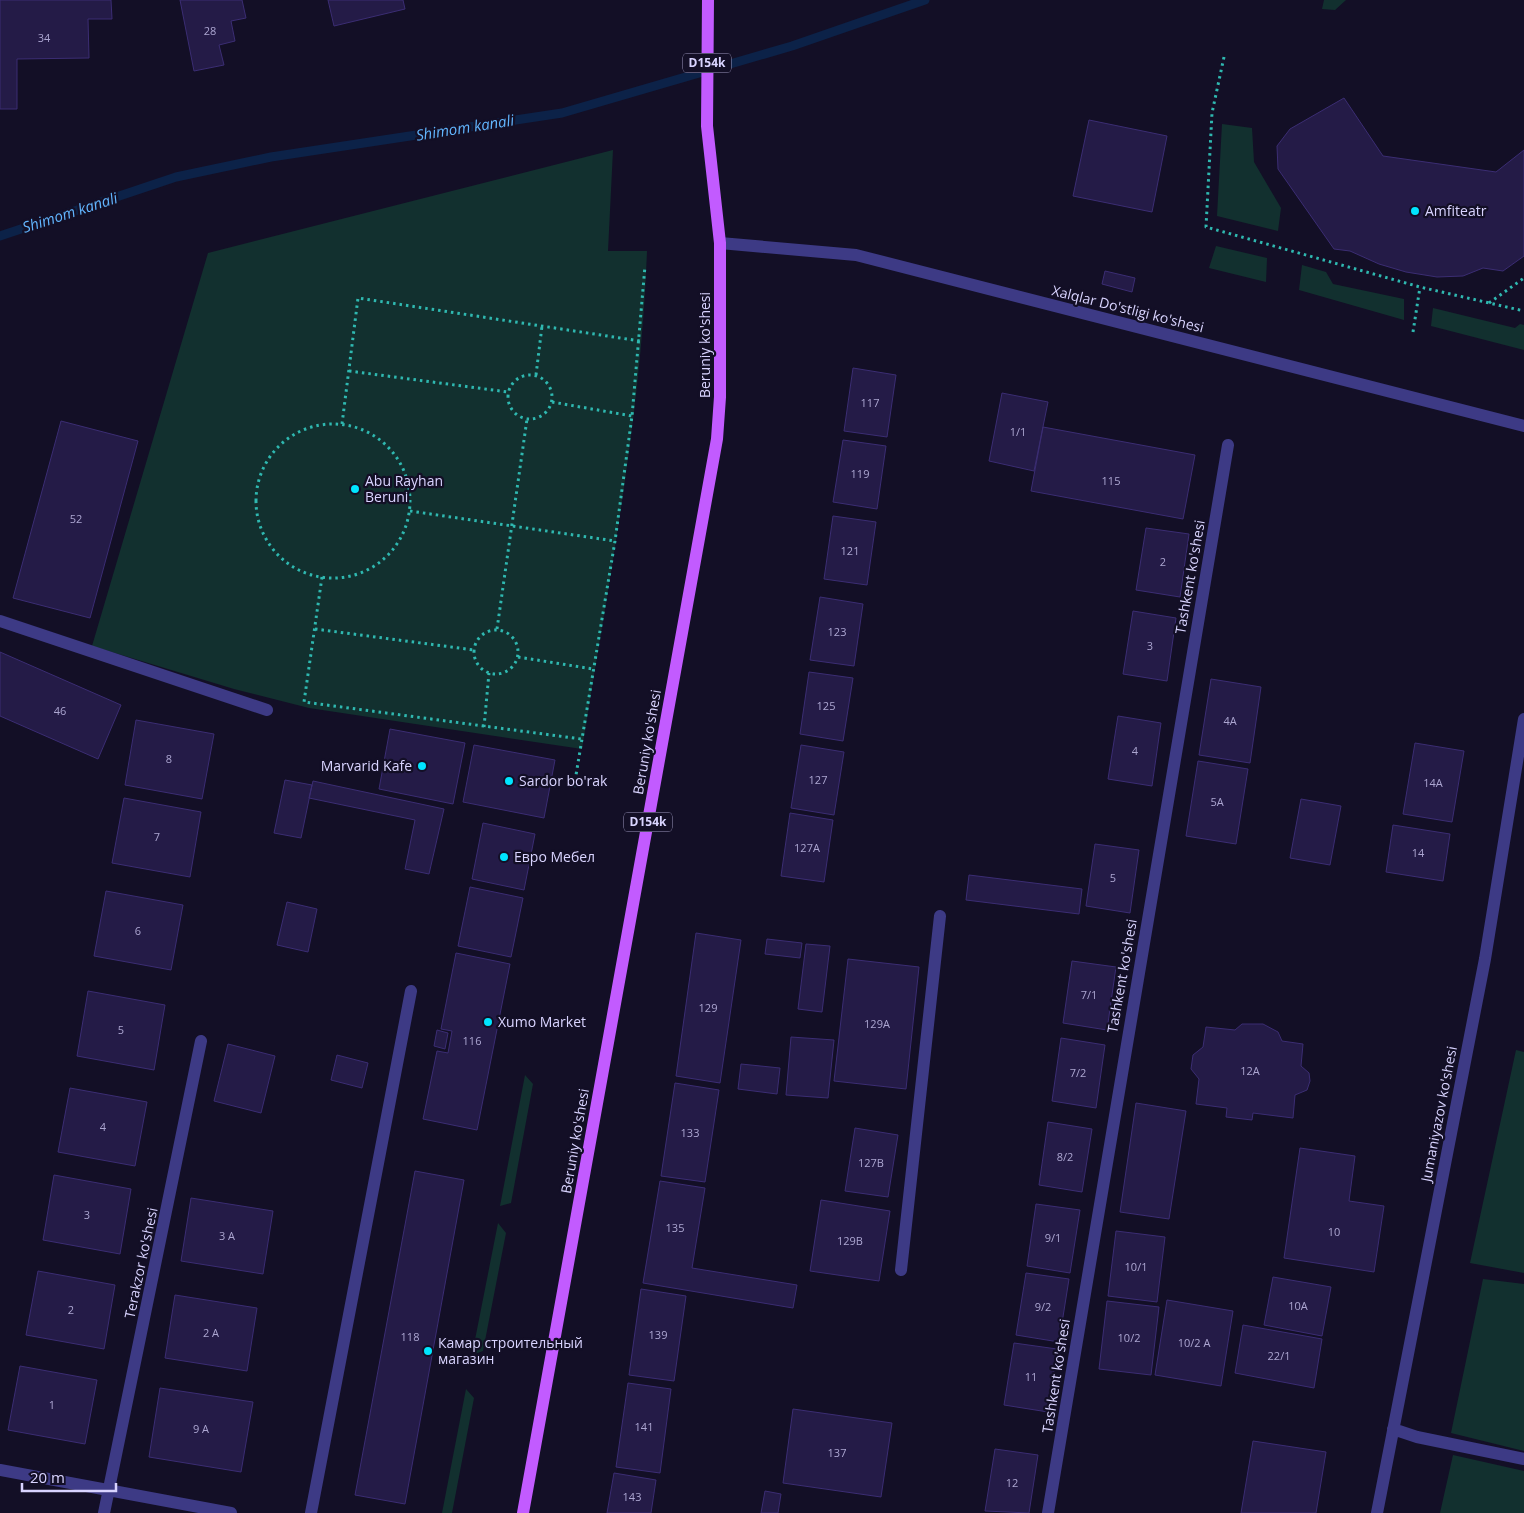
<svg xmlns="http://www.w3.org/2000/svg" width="1524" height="1513" font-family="'Open Sans',sans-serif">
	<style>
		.green { fill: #12302f }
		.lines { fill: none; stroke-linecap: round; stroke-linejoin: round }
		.stream { stroke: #0c2248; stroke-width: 9 }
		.building { fill: #241b47; stroke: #3b2d73 }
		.path { stroke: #2fb8b0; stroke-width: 3; stroke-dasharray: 2.5 4; stroke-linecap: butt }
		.minor { stroke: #3d3a85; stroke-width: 12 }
		.major { stroke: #c25bff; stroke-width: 12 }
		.poi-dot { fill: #00e5ff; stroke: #130f26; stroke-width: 2 }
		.labels { text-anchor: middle; stroke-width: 4.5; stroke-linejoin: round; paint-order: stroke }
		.number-label { font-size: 11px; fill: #aca6d1 }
		.shield { fill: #130f26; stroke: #9e99be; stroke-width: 1 }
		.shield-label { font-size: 12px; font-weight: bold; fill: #d9d4ff }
		.poi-label { font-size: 14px; fill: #d9d4ff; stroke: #130f26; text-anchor: start }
		.street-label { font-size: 14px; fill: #d9d4ff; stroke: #130f26 }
		.water-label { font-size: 15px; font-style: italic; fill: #62b6ff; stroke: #130f26 }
	</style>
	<rect width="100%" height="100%" fill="#130f26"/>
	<!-- green -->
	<path class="green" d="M1324 0H1346L1335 10 1322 9Z
		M1222 124 1252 128 1254 162 1281 208 1278 231 1217 216Z
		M613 150 608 251H647C641 419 608 584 582 749L309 708 234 689 92 646 208 253Z
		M1216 246 1267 258 1266 282 1209 268Z
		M1302 265 1326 272 1333 284 1404 299V320L1299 290Z
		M1433 308 1515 328 1520 324 1524 325V350L1431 326Z
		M1516 1050 1524 1052V1273L1470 1263Z
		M525 1075 533 1084 511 1203 500 1206Z
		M498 1223 506 1233 483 1351 472 1355Z
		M1483 1279 1524 1284V1451L1451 1433Z
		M466 1389 474 1398 452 1513H442Z
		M1453 1455 1524 1471V1513H1440Z"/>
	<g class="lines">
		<!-- stream -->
		<path class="stream" d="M0 236 176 177 271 157 562 113 792 46 925 0"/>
	</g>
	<!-- building -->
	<path class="building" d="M0 0H111L112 19H88L89 58 17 59V109H0Z
		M180 0H242L246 18 231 21 235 41 219 45 224 65 194 71Z
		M328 0H403L405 9 334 26Z
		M1344 98 1383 156 1496 172 1524 150V256L1503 271 1483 268 1463 276 1437 277 1406 272 1379 264 1350 251 1334 249 1278 169 1277 146 1290 129Z
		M1089 120 1167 136 1152 212 1073 196Z
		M1105 271 1135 278 1132 292 1102 284Z
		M853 368 896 375 887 437 844 431Z
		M1002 393 1048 402 1034 471 989 461Z
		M61 421 138 441 90 618 13 598Z
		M1043 427 1195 455 1183 519 1031 491Z
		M843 440 886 446 877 509 833 502Z
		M833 516 876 522 867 585 824 579Z
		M1146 528 1189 534 1180 597 1136 590Z
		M820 597 863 604 854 666 810 660Z
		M1133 611 1176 618 1167 681 1123 674Z
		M0 652 121 705 98 759 0 716Z
		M809 672 853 678 843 741 800 734Z
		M1211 679 1261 687 1250 763 1199 755Z
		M1118 716 1161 723 1152 786 1108 779Z
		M136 720 214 734 202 799 125 785Z
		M390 729 465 743 453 804 379 789Z
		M1415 743 1464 751 1452 822 1403 814Z
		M474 745 555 760 544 818 463 802Z
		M801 745 844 752 834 815 791 808Z
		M1198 761 1248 769 1236 844 1186 836Z
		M285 780 312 785 301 838 274 833Z
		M313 781 444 809 429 874 405 869 415 820 309 798Z
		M124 798 201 812 190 877 112 863Z
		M1301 799 1341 806 1330 865 1290 858Z
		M790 813 833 820 824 882 781 876Z
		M483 823 535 834 524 890 472 879Z
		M1393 825 1450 834 1443 881 1386 872Z
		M1095 844 1139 850 1130 913 1086 906Z
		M969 875 1082 889 1079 914 966 900Z
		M470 887 523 898 511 957 458 946Z
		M106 891 183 905 171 970 94 956Z
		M287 902 317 909 308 952 277 945Z
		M696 933 741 940 720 1083 676 1076Z
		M767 939 802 943 800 958 765 954Z
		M806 944 830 946 822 1012 798 1009Z
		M456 953 510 964 477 1130 423 1119 437 1051 448 1053 452 1031 441 1029Z
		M848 959 919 967 906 1089 834 1081Z
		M1072 961 1116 967 1107 1030 1063 1023Z
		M88 991 165 1005 154 1070 77 1056Z
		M1242 1024H1263L1278 1032 1282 1041 1303 1044 1301 1066 1309 1073 1310 1081 1307 1090 1295 1095 1293 1118 1253 1113 1252 1120 1226 1117 1227 1108 1196 1104 1199 1079 1191 1069 1193 1055 1203 1047 1206 1027 1235 1030Z
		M437 1030 448 1033 445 1049 434 1046Z
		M791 1037 834 1040 828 1098 786 1095Z
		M1061 1038 1105 1045 1096 1108 1052 1101Z
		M228 1044 275 1056 261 1113 214 1101Z
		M337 1055 368 1063 362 1088 331 1080Z
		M741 1064 780 1068 777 1094 738 1089Z
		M675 1083 719 1090 705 1182 661 1176Z
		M70 1088 147 1102 135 1166 58 1152Z
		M1136 1103 1186 1111 1169 1219 1120 1212Z
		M1048 1122 1092 1129 1082 1192 1039 1185Z
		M855 1128 898 1135 888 1197 845 1191Z
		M1300 1148 1355 1156 1349 1201 1384 1206 1374 1272 1284 1258Z
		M415 1171 464 1180 405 1504 355 1495Z
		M54 1175 131 1189 120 1254 43 1240Z
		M660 1181 705 1188 692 1268 797 1285 793 1308 643 1283Z
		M191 1198 273 1211 263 1274 181 1261Z
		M821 1200 890 1211 879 1281 810 1271Z
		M1036 1204 1080 1210 1070 1273 1027 1266Z
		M1116 1231 1165 1237 1157 1302 1108 1296Z
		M38 1271 115 1285 104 1349 26 1335Z
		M1026 1273 1069 1279 1059 1342 1016 1335Z
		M1273 1277 1331 1287 1322 1336 1264 1325Z
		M641 1289 686 1296 674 1381 629 1375Z
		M175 1295 257 1308 247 1371 165 1358Z
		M1167 1300 1233 1311 1221 1386 1155 1375Z
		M1107 1301 1159 1307 1151 1375 1099 1369Z
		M1243 1325 1322 1339 1314 1388 1235 1373Z
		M1014 1343 1057 1349 1048 1412 1004 1405Z
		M20 1366 97 1380 85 1444 8 1430Z
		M628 1383 671 1389 660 1473 616 1467Z
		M160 1388 253 1402 241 1472 149 1457Z
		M793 1409 892 1423 881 1497 783 1483Z
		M1253 1441 1326 1452 1316 1513H1241Z
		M995 1449 1038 1455 1029 1513 985 1511Z
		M614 1473 656 1480 651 1513H607Z
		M765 1491 781 1494 778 1513H761Z"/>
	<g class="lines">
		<!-- path -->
		<path class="path" d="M1224 57 1212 113 1206 227 1420 287 1524 311
			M1489 303 1524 278
			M1413 332 1420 287
			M349 371 508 392
			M508 397a22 22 0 1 1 44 0a22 22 0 1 1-44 0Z
			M536 375 542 326
			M552 402 632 416
			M342 424 358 298 640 341
			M256 501a77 77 0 1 1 154 0a77 77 0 1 1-154 0Z
			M410 511 615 541
			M322 577 304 702 581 739
			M315 629 474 650
			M497 629 527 419
			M474 652a22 22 0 1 1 44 0a22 22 0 1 1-44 0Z
			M518 657 593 669
			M484 727 489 673
			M574 787 615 541 632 416 645 266"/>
		<!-- minor -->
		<path class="minor" d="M720 243 856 255 1524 426
			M0 621 267 710
			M901 1270 940 916
			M1393 1429 1417 1437 1524 1459
			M0 1470 231 1513
			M104 1513 201 1041
			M311 1513 411 991
			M1048 1513 1228 445
			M1377 1513 1485 959 1524 719"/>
		<!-- major -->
		<path class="major" d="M523 1513 717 439 720 397V243L707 126 708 0"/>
	</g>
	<!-- markers -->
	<g class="poi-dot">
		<circle cx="1415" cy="211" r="5"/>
		<circle cx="355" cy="489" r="5"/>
		<circle cx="422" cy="766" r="5"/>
		<circle cx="509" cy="781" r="5"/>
		<circle cx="504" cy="857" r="5"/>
		<circle cx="488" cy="1022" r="5"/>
		<circle cx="428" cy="1351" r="5"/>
	</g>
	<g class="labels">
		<!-- number labels -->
		<g class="number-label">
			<text x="210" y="35">28</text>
			<text x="44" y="42">34</text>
			<text x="870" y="407">117</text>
			<text x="1018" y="436">1/1</text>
			<text x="860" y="478">119</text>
			<text x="1111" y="485">115</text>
			<text x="76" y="523">52</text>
			<text x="850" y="555">121</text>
			<text x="1163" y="566">2</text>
			<text x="837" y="636">123</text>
			<text x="1150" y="650">3</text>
			<text x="826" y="710">125</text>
			<text x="60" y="715">46</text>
			<text x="1230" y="725">4A</text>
			<text x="1135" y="755">4</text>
			<text x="169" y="763">8</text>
			<text x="818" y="784">127</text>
			<text x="1433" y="787">14A</text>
			<text x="1217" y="806">5A</text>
			<text x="157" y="841">7</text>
			<text x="807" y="852">127A</text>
			<text x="1418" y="857">14</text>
			<text x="1113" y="882">5</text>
			<text x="138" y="935">6</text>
			<text x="1089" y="999">7/1</text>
			<text x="708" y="1012">129</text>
			<text x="877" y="1028">129A</text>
			<text x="121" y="1034">5</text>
			<text x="472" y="1045">116</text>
			<text x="1250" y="1075">12A</text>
			<text x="1078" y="1077">7/2</text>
			<text x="103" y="1131">4</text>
			<text x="690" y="1137">133</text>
			<text x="1065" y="1161">8/2</text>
			<text x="871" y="1167">127B</text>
			<text x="87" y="1219">3</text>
			<text x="675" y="1232">135</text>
			<text x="1334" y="1236">10</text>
			<text x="227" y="1240">3 A</text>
			<text x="1053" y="1242">9/1</text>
			<text x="850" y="1245">129B</text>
			<text x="1136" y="1271">10/1</text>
			<text x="1298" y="1310">10A</text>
			<text x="1043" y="1311">9/2</text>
			<text x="71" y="1314">2</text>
			<text x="211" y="1337">2 A</text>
			<text x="658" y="1339">139</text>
			<text x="410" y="1341">118</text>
			<text x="1129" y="1342">10/2</text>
			<text x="1194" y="1347">10/2 A</text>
			<text x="1279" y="1360">22/1</text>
			<text x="1031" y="1381">11</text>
			<text x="52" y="1409">1</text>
			<text x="644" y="1431">141</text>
			<text x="201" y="1433">9 A</text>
			<text x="837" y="1457">137</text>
			<text x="1012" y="1487">12</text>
			<text x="632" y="1501">143</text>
		</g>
		<!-- shield labels -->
		<g class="shield">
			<rect x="683" y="53.5" width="48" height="19" rx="4"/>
			<rect x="624" y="812.5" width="48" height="19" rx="4"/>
		</g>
		<g class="shield-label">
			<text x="707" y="67">D154k</text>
			<text x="648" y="826">D154k</text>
		</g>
		<!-- poi labels -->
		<g class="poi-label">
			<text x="1425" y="216">Amfiteatr</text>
			<text x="365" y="486">Abu Rayhan<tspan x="365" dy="16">Beruni</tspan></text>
			<text x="412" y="771" text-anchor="end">Marvarid Kafe</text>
			<text x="519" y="786">Sardor bo'rak</text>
			<text x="514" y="862">Евро Мебел</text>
			<text x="498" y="1027">Xumo Market</text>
			<text x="438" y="1348">Камар строительный<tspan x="438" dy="16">магазин</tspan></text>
		</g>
		<!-- street labels -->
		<g class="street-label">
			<text transform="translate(1128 309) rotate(14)" y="5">Xalqlar Do'stligi ko'shesi</text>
			<text transform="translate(705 345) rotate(-90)" y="5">Beruniy ko'shesi</text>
			<text transform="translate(1190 577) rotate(-80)" y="5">Tashkent ko'shesi</text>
			<text transform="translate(647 742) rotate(-80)" y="5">Beruniy ko'shesi</text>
			<text transform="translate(1122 976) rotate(-80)" y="5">Tashkent ko'shesi</text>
			<text transform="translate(1439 1114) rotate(-79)" y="5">Jumaniyazov ko'shesi</text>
			<text transform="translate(575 1141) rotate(-80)" y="5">Beruniy ko'shesi</text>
			<text transform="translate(141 1263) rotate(-78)" y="5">Terakzor ko'shesi</text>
			<text transform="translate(1056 1376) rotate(-81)" y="5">Tashkent ko'shesi</text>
		</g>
		<!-- water labels -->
		<g class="water-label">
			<text transform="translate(465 128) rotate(-9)" y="5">Shimom kanali</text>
			<text transform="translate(70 213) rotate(-18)" y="5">Shimom kanali</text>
		</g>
	</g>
	<!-- scale -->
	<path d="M22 1483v8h94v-8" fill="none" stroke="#d9d4ff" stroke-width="2.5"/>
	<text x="30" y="1483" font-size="15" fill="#d9d4ff" stroke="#130f26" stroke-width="4" paint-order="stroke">20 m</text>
</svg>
